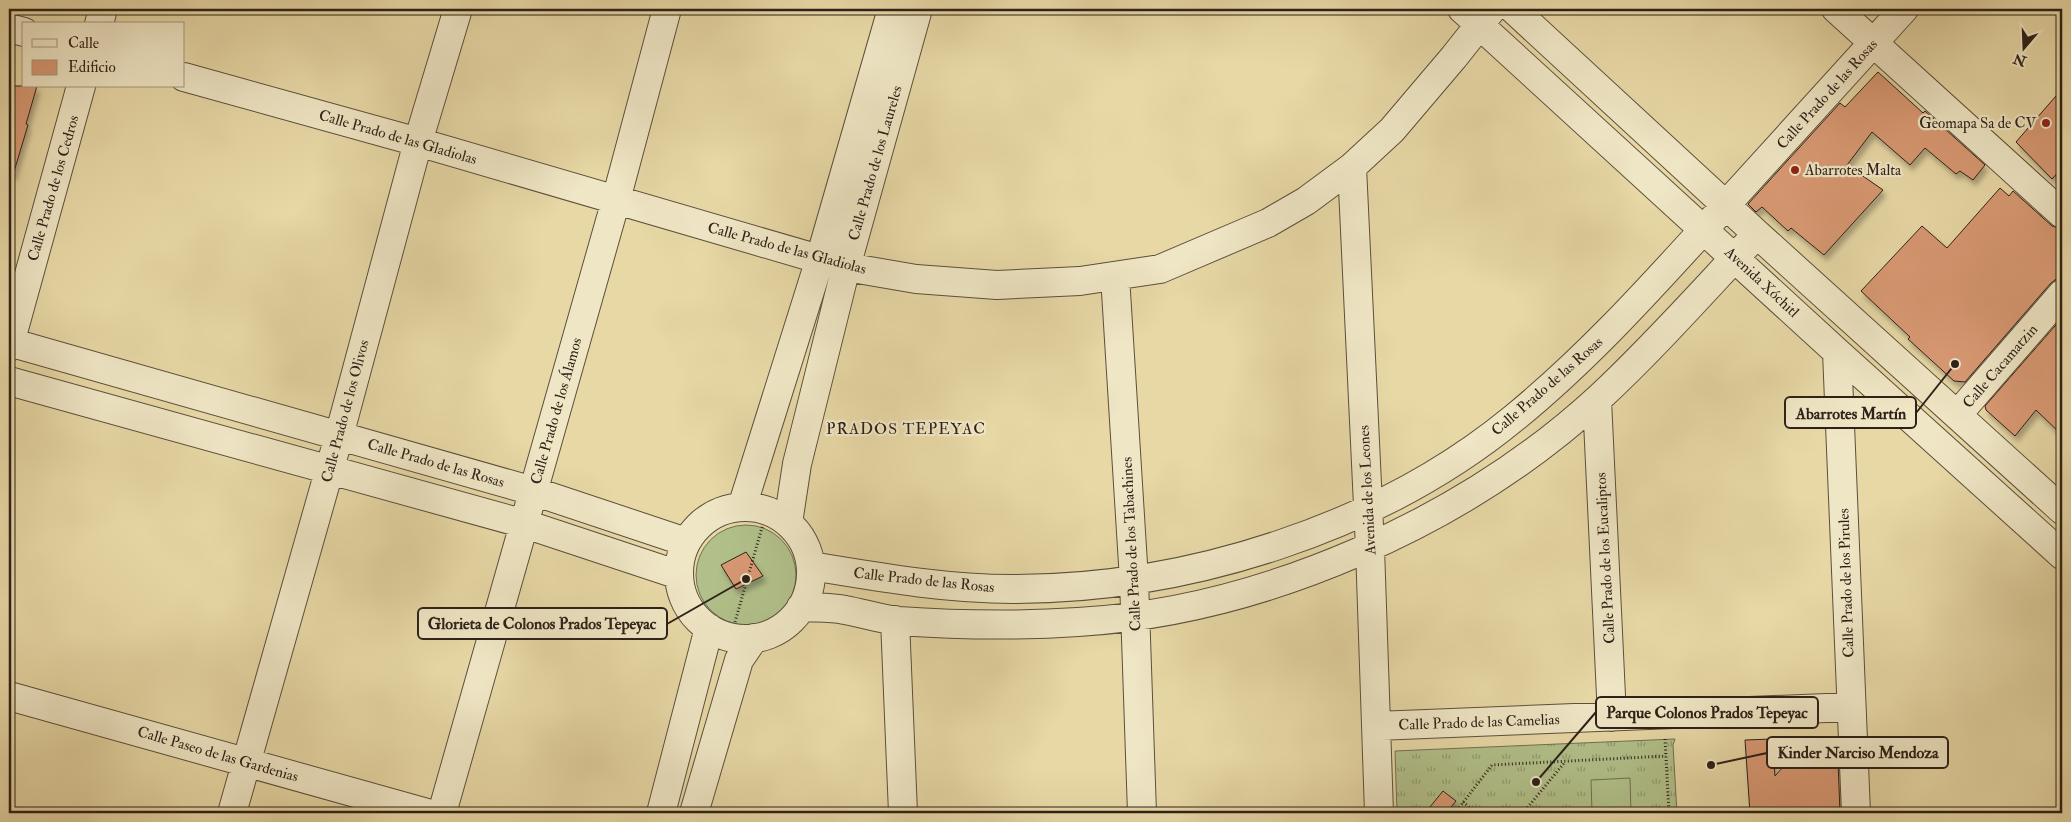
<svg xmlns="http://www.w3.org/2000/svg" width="2071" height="822" font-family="'IM FELL Double Pica',serif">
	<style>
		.grass { fill: url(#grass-tufts); stroke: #707052 }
		.garden { fill: #b1c08a; stroke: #707052 }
		.building { fill: #d89973; stroke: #2e2119; filter: url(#shadow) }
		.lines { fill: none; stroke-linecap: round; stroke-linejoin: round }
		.minor-casing { stroke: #5c4f3c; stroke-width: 30 }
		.path { stroke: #2e2119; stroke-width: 3; stroke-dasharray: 1 2.5; stroke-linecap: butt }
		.minor { stroke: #efe6c5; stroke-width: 28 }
		.poi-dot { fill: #8f2418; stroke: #efe6c5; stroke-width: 2 }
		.labels { text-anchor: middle; stroke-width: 4.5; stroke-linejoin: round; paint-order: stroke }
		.street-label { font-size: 15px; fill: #2e2119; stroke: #efe6c5 }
		.poi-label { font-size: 15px; fill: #2e2119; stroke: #efe6c5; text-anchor: end }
		.neighbourhood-label { font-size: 16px; letter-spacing: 1px; fill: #2e2119; stroke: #efe6c5 }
		.leader { fill: none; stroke: #2e2119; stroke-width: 2 }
		.callout-dot { fill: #2e2119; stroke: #efe6c5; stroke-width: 2 }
		.callout { fill: #efe6c5; stroke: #2e2119; stroke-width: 2 }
		.callout-label { font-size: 16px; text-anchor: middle; font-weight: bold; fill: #2e2119 }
	</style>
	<defs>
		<pattern id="grass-tufts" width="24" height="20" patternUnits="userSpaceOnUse" patternTransform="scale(1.25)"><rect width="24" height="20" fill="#b1c08a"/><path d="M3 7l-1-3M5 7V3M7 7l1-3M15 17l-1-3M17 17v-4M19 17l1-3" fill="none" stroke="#909c70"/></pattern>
		<filter id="shadow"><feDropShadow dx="3" dy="5.5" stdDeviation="2.5" flood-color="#0004"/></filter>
	</defs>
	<rect width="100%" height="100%" fill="#e7d8a6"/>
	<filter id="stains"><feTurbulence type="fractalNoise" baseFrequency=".004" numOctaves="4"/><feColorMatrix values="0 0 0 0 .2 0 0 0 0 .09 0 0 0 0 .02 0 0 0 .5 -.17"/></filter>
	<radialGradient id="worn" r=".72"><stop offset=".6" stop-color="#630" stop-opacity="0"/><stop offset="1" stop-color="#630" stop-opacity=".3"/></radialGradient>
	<!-- grass -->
	<path class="grass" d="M1675 739 1673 745 1677 813H1397L1395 751Z"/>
	<!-- garden -->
	<path class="garden" d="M696 575a50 50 0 1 1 100 0a50 50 0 1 1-100 0Z
		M1630 778 1631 813H1592L1591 780Z"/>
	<!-- building -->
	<path class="building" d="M1878 72 1923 113 1925 111 1985 165 1973 180 1960 171 1956 174 1925 148 1910 165 1872 132 1847 165 1883 190 1824 255 1791 228 1788 231 1762 207 1756 212 1748 204 1840 103 1845 107Z
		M9 86H37L26 124 28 125 13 175 9 174Z
		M2062 89V168L2052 179 2016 142Z
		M2000 188 2009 196 2013 191 2052 226 2062 229V279H2056L2050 284 1965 382 1954 381 1908 339 1910 337 1861 291 1922 226 1947 248Z
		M2062 318V435L2036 410 2015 436 1986 410 1985 406Z
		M746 552 763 576 736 589 721 565Z
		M1810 736 1838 761 1840 813H1750L1745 740 1772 739 1775 776Z
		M1443 791 1456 801 1446 813H1425Z"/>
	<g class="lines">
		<defs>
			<path id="minor" d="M1462 9 1837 352 2062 555
				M1513 9 1757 234 2062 510
				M1836 9 2062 214
				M99 24 103 9
				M9 28 24 32
				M184 77 418 142 846 267 916 279 997 285 1080 281 1160 269 1268 223 1306 201 1352 167 1392 130 1454 57 1492 9
				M1352 167 1370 548 1379 813
				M1115 276 1134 580 1142 813
				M9 342 533 491 686 542
				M9 347 81 86
				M1837 352 1856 813
				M9 381 525 524 679 575
				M1597 400 1612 717
				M1957 415 2062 294
				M742 507 820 259 892 9
				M679 573a66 66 0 1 1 132 0a66 66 0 1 1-132 0Z
				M788 523 797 464 846 267 918 9
				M811 566C878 577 945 589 1013 589 1187 589 1379 529 1514 418 1584 361 1645 294 1705 228 1772 155 1838 82 1904 9
				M801 607C816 608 831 607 845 610 862 613 880 619 898 621 957 625 1019 626 1078 622 1262 611 1463 523 1599 398 1654 347 1705 289 1757 234
				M895 620 903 813
				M9 696 427 813
				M1376 726 1851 707
				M232 813 339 436 418 142 458 9
				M442 813 616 200 667 9
				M661 813 709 628
				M694 813 739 660 754 638"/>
		</defs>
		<!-- minor casing -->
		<use href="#minor" class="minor-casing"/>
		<!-- path -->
		<path class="path" d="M735 622 763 524
			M1665 739 1669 813
			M1463 802 1476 813
			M1455 813 1492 765 1666 756
			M1523 813 1565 762"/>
		<!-- minor -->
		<use href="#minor" class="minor"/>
	</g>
	<!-- markers -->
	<g class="poi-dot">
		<circle cx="2046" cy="123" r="5"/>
		<circle cx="1795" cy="170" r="5"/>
	</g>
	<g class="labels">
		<!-- street labels -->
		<g class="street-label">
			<text transform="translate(1827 94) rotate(-48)" y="5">Calle Prado de las Rosas</text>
			<text transform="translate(398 137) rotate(16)" y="5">Calle Prado de las Gladiolas</text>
			<text transform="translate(875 163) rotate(-74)" y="5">Calle Prado de los Laureles</text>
			<text transform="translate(53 188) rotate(-74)" y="5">Calle Prado de los Cedros</text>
			<text transform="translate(787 248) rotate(15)" y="5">Calle Prado de las Gladiolas</text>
			<text transform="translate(1762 282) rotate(43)" y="5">Avenida Xóchitl</text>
			<text transform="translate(2000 366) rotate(-49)" y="5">Calle Cacamatzin</text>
			<text transform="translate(1547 386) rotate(-41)" y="5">Calle Prado de las Rosas</text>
			<text transform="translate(345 411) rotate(-75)" y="5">Calle Prado de los Olivos</text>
			<text transform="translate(556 411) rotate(-74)" y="5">Calle Prado de los Álamos</text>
			<text transform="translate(436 463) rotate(16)" y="5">Calle Prado de las Rosas</text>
			<text transform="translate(1367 490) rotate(-93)" y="5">Avenida de los Leones</text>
			<text transform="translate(1131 544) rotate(-93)" y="5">Calle Prado de los Tabachines</text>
			<text transform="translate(1605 558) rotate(-93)" y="5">Calle Prado de los Eucaliptos</text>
			<text transform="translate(924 580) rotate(6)" y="5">Calle Prado de las Rosas</text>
			<text transform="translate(1846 583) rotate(-92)" y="5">Calle Prado de los Pirules</text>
			<text transform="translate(1479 722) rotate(-2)" y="5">Calle Prado de las Camelias</text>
			<text transform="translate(218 754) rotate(16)" y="5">Calle Paseo de las Gardenias</text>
		</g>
		<!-- poi labels -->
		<g class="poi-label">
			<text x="2036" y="128">Geomapa Sa de CV</text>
			<text x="1805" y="175" text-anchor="start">Abarrotes Malta</text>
		</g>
		<!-- neighbourhood labels -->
		<g class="neighbourhood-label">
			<text x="906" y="434">PRADOS TEPEYAC</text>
		</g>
	</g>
	<!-- callouts -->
	<path class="leader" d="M1955 364L1916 413M746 579L667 624M1536 782L1596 712M1711 765L1767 753"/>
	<g class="callout-dot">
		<circle cx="1955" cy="364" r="5"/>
		<circle cx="746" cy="579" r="5"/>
		<circle cx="1536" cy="782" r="5"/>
		<circle cx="1711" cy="765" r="5"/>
	</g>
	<g class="callout">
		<rect x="1785" y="397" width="131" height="31" rx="5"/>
		<rect x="418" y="608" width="249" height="31" rx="5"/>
		<rect x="1596" y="697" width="222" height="31" rx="5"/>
		<rect x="1767" y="737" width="181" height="31" rx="5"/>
	</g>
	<g class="callout-label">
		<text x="1851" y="419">Abarrotes Martín</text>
		<text x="542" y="629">Glorieta de Colonos Prados Tepeyac</text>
		<text x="1707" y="718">Parque Colonos Prados Tepeyac</text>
		<text x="1858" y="758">Kinder Narciso Mendoza</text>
	</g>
	<!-- margin -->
	<rect width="2071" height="822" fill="none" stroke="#e7d8a6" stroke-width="30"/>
	<rect x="10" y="10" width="2051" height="802" fill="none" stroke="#2e2119" stroke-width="2.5"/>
	<rect x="15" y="15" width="2041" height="792" fill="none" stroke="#2e2119"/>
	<!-- legend -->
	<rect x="22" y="22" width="162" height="65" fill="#efe6c5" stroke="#a29780"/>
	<rect x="32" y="39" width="25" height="8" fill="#efe6c5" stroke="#a29780"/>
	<text x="68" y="48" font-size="15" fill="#2e2119">Calle</text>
	<rect x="32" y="60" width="25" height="15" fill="#d89973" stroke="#a29780"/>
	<text x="68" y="72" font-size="15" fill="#2e2119">Edificio</text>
	<!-- north arrow -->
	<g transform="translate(2024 48) rotate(199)" stroke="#efe6c5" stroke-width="4" paint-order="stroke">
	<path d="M0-4L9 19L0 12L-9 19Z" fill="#2e2119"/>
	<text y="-8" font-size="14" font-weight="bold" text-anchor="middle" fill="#2e2119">N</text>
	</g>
	<rect width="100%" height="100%" filter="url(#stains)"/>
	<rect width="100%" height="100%" fill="url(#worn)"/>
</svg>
